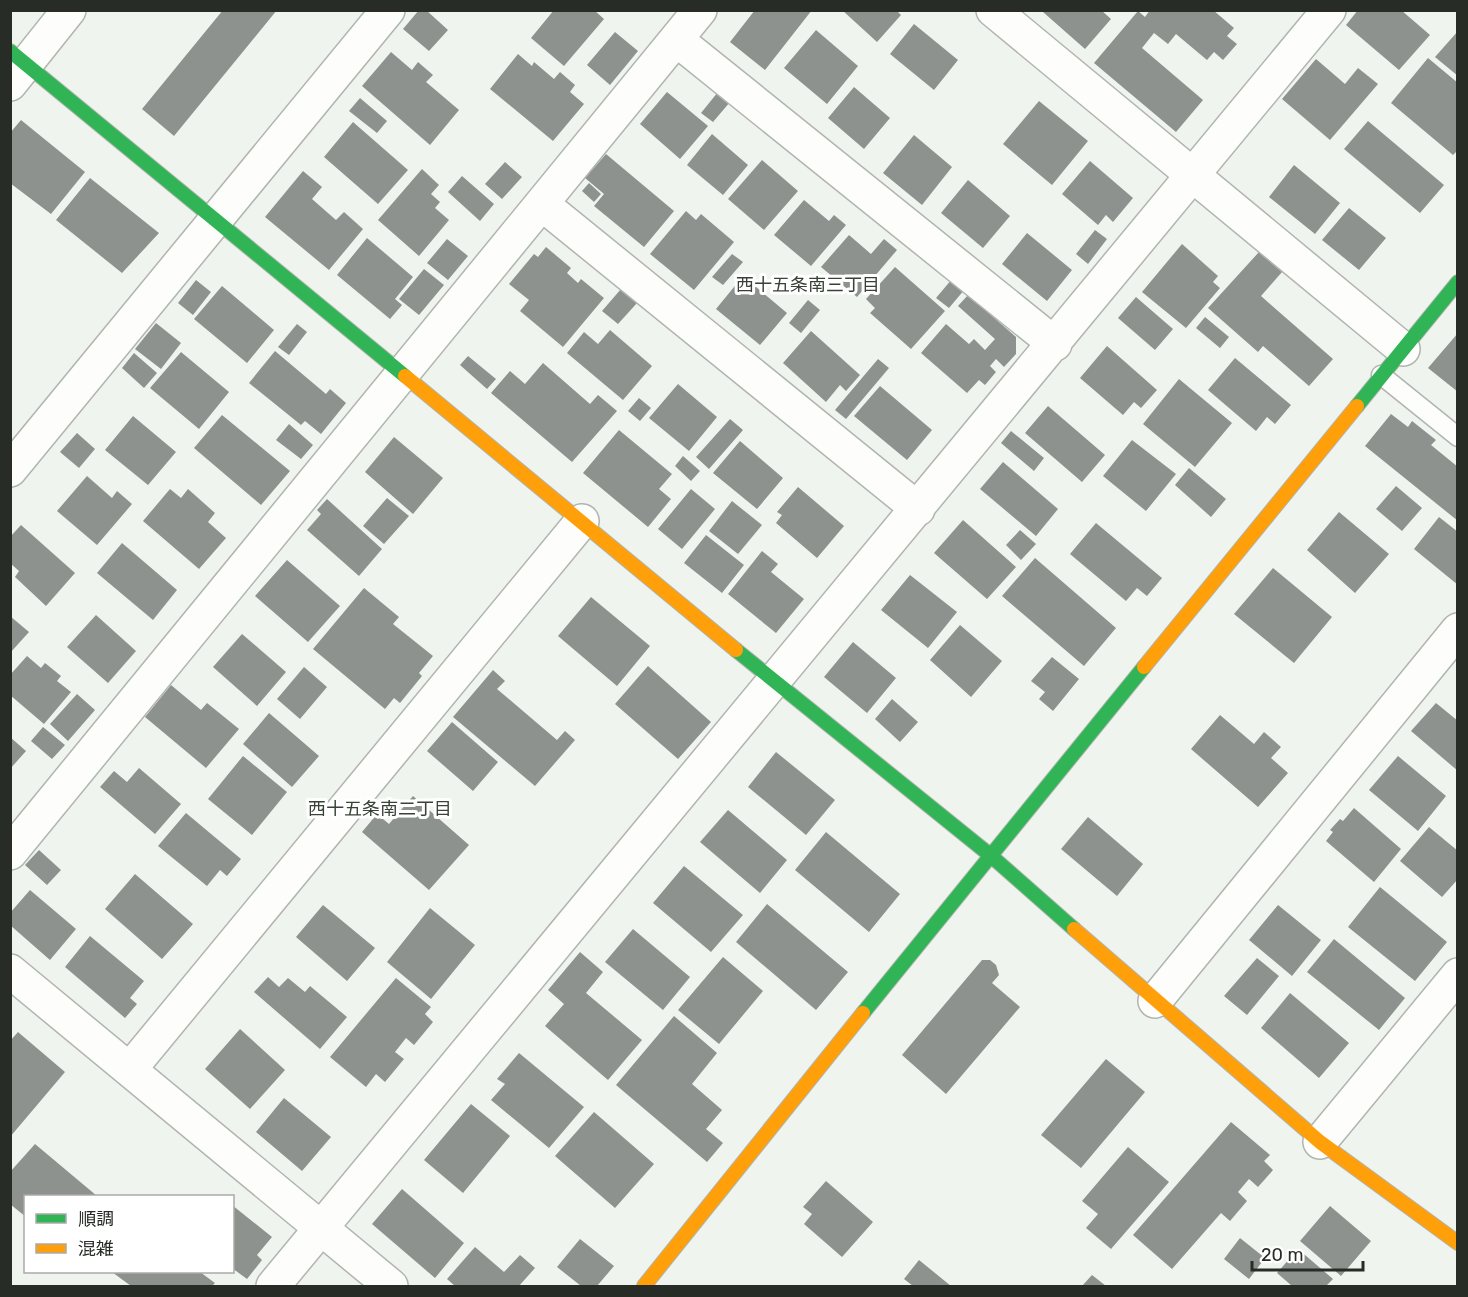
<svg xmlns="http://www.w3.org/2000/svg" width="1468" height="1297" font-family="Rubik,'Noto Sans JP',sans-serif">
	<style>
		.building { fill: #8e928e }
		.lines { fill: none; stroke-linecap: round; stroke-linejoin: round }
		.lane-casing { stroke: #b0b5af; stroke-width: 21 }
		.street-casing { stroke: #b0b5af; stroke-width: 36 }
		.fast-casing { stroke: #b0b5af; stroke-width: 16 }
		.slow-casing { stroke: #b0b5af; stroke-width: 16 }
		.lane { stroke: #fdfdfc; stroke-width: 18 }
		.street { stroke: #fdfdfc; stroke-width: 33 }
		.fast { stroke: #30b455; stroke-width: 14 }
		.slow { stroke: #ff9f0a; stroke-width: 14 }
		.labels { text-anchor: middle; stroke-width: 6; stroke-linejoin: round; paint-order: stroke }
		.neighbourhood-label { font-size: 18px; fill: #394237; stroke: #fff }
	</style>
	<rect width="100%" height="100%" fill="#eff4ee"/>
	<!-- building -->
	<path class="building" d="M223 10H277L174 136 142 109Z
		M419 10H426L448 30 429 51 403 29Z
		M554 10H594L604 19 564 66 531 38Z
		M755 10H812L765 70 730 42Z
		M842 10H896L901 15 877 42Z
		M1044 10H1101L1111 19 1085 49 1043 12Z
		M1150 10H1213L1234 28 1227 36 1237 44 1223 60 1214 52 1207 60 1176 34 1168 44 1154 33 1142 48 1203 100 1176 132 1094 63 1138 11 1145 17Z
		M1358 10H1401L1430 35 1399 70 1346 25Z
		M914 24 958 60 934 90 890 54Z
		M816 30 858 66 827 104 784 68Z
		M1458 31V76L1435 57Z
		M615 32 638 51 610 85 587 65Z
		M391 52 412 70 418 62 433 75 426 82 459 110 430 145 362 86Z
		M518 54 532 66 534 62 554 79 560 72 575 85 570 92 584 104 553 141 490 89Z
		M1428 58 1458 83V150L1453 155 1391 103Z
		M1316 59 1345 84 1358 68 1378 84 1330 140 1282 99Z
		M854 87 890 118 864 149 828 118Z
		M667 92 708 126 680 159 640 124Z
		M718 92 730 102 713 122 701 113Z
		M360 98 387 121 377 133 349 111Z
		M1039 101 1088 141 1052 185 1003 144Z
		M21 120 85 172 51 214 10 183V133Z
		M1368 121 1444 185 1420 213 1344 149Z
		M353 122 408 170 378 204 324 157Z
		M712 134 748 165 723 195 687 165Z
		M914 135 952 167 922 205 883 173Z
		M606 154 674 211 644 247 594 206 604 194 585 178Z
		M762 160 798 191 764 230 728 199Z
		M1090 161 1133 198 1113 222 1106 215 1098 225 1062 194Z
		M505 162 522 177 502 199 485 184Z
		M1294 165 1340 203 1315 234 1269 197Z
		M422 169 439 185 431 194 440 202 435 208 449 220 419 256 378 220Z
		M303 171 322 187 312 199 336 220 344 212 363 229 329 270 265 217Z
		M462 176 494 204 480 221 448 192Z
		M90 178 159 233 122 273 56 220Z
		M968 180 1010 216 983 248 941 213Z
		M589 183 601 194 594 202 582 191Z
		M804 200 829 221 834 215 846 225 811 266 774 235Z
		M1349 208 1386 238 1359 270 1322 240Z
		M686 211 696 220 701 214 734 242 694 290 650 254Z
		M1095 230 1107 239 1088 264 1076 254Z
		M1027 233 1072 270 1047 301 1002 264Z
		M849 235 871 254 884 239 897 250 857 297 821 267Z
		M367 238 413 277 395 299 402 305 390 319 337 275Z
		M447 239 468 256 448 280 427 263Z
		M1182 244 1218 276 1213 282 1220 288 1186 328 1142 292Z
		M546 247 571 268 567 273 578 283 581 279 604 298 563 347 520 311 529 300 509 284 534 254 538 257Z
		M1259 252 1282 272 1261 296 1333 359 1309 386 1263 346 1258 352 1208 308Z
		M732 254 743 262 723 285 712 277Z
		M895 267 945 311 911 349 870 313 875 308 866 299Z
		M424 269 444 285 419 315 399 299Z
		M743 276 787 313 760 345 716 309Z
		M952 279 965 289 949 308 936 298Z
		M196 280 211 292 193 315 178 303Z
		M222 286 274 330 247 363 194 319Z
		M621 289 637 303 618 324 602 311Z
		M968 295 1016 337V354L1004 367 996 359 990 366 996 372 985 385 979 380 967 393 921 353 946 324 969 344 974 339 985 350 995 339 958 306Z
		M1136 297 1173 329 1155 350 1118 318Z
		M808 300 820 310 801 333 789 323Z
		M1205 317 1229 337 1220 348 1196 328Z
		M156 323 181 343 161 369 135 349Z
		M297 324 307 332 289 355 278 347Z
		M610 330 652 366 623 400 567 353 584 332 598 344Z
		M811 331 860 375 846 391 840 385 826 402 783 363Z
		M1458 333V392L1428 368Z
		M1107 346 1157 390 1141 408 1134 402 1123 415 1080 378Z
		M275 351 326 394 330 389 346 403 321 434 305 421 301 425 249 383Z
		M181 352 229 392 199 429 150 388Z
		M134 353 157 373 144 388 122 368Z
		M468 356 496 379 487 389 460 365Z
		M1235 358 1291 405 1275 424 1267 417 1256 431 1208 390Z
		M878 359 889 368 846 419 835 410Z
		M543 363 590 404 598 395 617 411 572 462 491 393 510 371 525 384Z
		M1179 379 1232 423 1195 467 1143 424Z
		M678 384 717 417 689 451 649 418Z
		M880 386 932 430 907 460 854 416Z
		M639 398 651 408 640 421 628 411Z
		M1048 406 1105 455 1082 482 1025 433Z
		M1391 414 1408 427 1412 421 1436 440 1431 445 1458 467V521L1365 446Z
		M222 415 290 471 261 505 194 448Z
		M133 416 176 452 148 485 105 450Z
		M730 419 743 430 709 469 696 457Z
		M289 424 313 445 301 459 276 440Z
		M619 430 672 474 659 489 671 499 648 527 583 473Z
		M1011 431 1044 458 1034 471 1001 443Z
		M77 433 95 449 79 468 60 452Z
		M394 437 443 478 413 514 365 472Z
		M1132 440 1176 474 1146 511 1103 476Z
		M740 441 783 478 757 509 713 473Z
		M683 456 700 471 691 481 675 466Z
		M1003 462 1058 509 1036 536 980 489Z
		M1189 468 1226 499 1211 517 1175 485Z
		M87 476 112 498 117 491 132 504 97 545 57 511Z
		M1396 486 1422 508 1402 531 1376 509Z
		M798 487 844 526 817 558 776 523 782 515 777 512Z
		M170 489 181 498 188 489 215 513 208 522 226 538 199 569 143 521Z
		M691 489 715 509 682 549 658 529Z
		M387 498 409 516 384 544 363 526Z
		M327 499 382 549 359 576 307 530 321 514 317 510Z
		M732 501 762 525 738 554 709 531Z
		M1339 512 1389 554 1355 593 1307 550Z
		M1439 517 1458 532V585L1414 549Z
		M963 520 1016 567 987 599 934 553Z
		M1096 523 1162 578 1147 596 1137 588 1126 601 1070 554Z
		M21 525 75 573 46 606 15 577 19 571 10 563V537Z
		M1020 530 1036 544 1021 560 1006 545Z
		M706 535 744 565 722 593 684 563Z
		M122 543 177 590 153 620 97 573Z
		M762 551 778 564 771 572 804 599 776 633 728 594Z
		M1035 558 1116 628 1084 666 1002 596Z
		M287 560 340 606 308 642 255 596Z
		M1273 568 1332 617 1294 663 1234 614Z
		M910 575 957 612 928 648 881 610Z
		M364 588 399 617 393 624 433 656 419 673 422 676 400 703 394 698 385 709 313 649Z
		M591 597 650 646 617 686 558 636Z
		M96 615 136 651 108 683 67 647Z
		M10 616 29 632 10 653Z
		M960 625 1002 661 971 697 930 660Z
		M242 634 286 672 257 706 213 667Z
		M853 642 896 678 867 713 824 677Z
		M27 656 41 668 45 663 61 676 57 681 71 692 44 724 10 695V675Z
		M1052 657 1079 679 1053 711 1039 699 1045 692 1031 681Z
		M648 666 711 722 678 759 615 704Z
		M304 667 327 687 300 719 277 699Z
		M493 670 505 681 497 689 557 740 565 731 575 740 535 786 453 717Z
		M171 685 201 710 207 703 239 729 206 768 145 717Z
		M77 694 95 710 68 741 50 724Z
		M892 699 918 722 900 742 875 719Z
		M1436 703 1458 721V771L1411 731Z
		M269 713 319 756 292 787 243 744Z
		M1220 715 1254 744 1264 732 1281 747 1271 758 1288 773 1258 807 1191 749Z
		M452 722 498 762 473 791 427 751Z
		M43 727 65 745 52 759 31 741Z
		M10 737 26 751 10 769Z
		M776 752 835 800 806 835 748 787Z
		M243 756 287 792 252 835 208 799Z
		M1398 756 1446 796 1418 831 1369 790Z
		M139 768 181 804 155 834 100 787 114 771 127 782Z
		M413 796 469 845 429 890 362 832 377 814 389 824Z
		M1354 808 1401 849 1374 882 1326 841 1333 832 1330 830 1340 819 1343 821Z
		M728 810 787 860 760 893 700 842Z
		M186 813 241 859 227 876 220 870 207 886 158 846Z
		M1088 817 1143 864 1117 896 1061 849Z
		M1429 827 1458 851V879L1442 897 1400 861Z
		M826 832 900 894 869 932 795 870Z
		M39 850 61 870 47 885 25 865Z
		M684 866 743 915 711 952 653 903Z
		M135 874 193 924 162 959 105 909Z
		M1380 887 1447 942 1415 981 1348 927Z
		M30 890 76 929 50 960 10 925V913Z
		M767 904 848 972 816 1010 736 942Z
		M323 905 375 948 347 981 296 937Z
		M1278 905 1321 940 1292 976 1249 940Z
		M430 908 475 945 431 999 387 962Z
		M633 929 690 977 663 1010 605 962Z
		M90 936 144 981 130 998 137 1004 125 1018 65 967Z
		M1334 939 1405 998 1379 1030 1307 972Z
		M580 952 603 972 586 993 642 1040 608 1080 545 1026 564 1004 548 990Z
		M723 957 763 991 719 1044 678 1010Z
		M1257 958 1279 976 1247 1015 1224 996Z
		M982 960H990L996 965 999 975 992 983 1020 1007 946 1094 902 1055Z
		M268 977 279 987 288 978 305 992 310 986 347 1017 320 1049 254 992Z
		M396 978 431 1007 425 1014 433 1022 414 1045 406 1038 395 1052 404 1059 385 1082 376 1074 366 1087 330 1057Z
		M1290 993 1349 1043 1319 1078 1261 1028Z
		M674 1016 717 1053 692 1084 722 1110 706 1129 723 1143 707 1162 616 1085Z
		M240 1029 285 1070 250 1109 205 1069Z
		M18 1032 65 1072 10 1137V1041Z
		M519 1053 584 1107 549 1148 491 1100 505 1084 497 1079Z
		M1106 1059 1145 1092 1081 1168 1041 1135Z
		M284 1098 331 1137 302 1171 256 1132Z
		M471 1104 510 1136 463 1193 424 1160Z
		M594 1112 654 1164 615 1208 555 1156Z
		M1231 1122 1270 1155 1264 1161 1273 1170 1258 1187 1249 1179 1238 1192 1247 1201 1230 1221 1221 1213 1172 1269 1133 1235Z
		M35 1144 97 1196H26V1217L10 1204V1172Z
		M1128 1147 1169 1182 1111 1249 1086 1228 1098 1214 1082 1201Z
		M826 1181 873 1222 842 1257 804 1224 812 1214 803 1207Z
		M402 1189 464 1243 435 1278 372 1224Z
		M232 1205 272 1237 257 1255 262 1260 247 1279 232 1268Z
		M1330 1206 1371 1241 1341 1276 1300 1241Z
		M1240 1238 1265 1258 1249 1279 1224 1259Z
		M580 1239 614 1266 597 1286H581L557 1267Z
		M475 1247 504 1272 520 1255 535 1268 519 1286H455L447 1279Z
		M1298 1249 1333 1279 1326 1286H1292L1277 1273Z
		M919 1260 951 1286H913L904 1279Z
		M112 1272H200L215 1283 212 1286H131Z
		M1092 1275 1106 1286H1082Z"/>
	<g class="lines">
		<defs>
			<path id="lane" d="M1381 375 1458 437"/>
			<path id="street" d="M993 10 1403 349
				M677 40 1055 344
				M10 84 69 10
				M542 204 918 509
				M10 470 388 10
				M10 853 700 10
				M10 971 391 1286
				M1155 1001 1458 630
				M130 1069 582 521
				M1320 1142 1458 975
				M273 1286 1329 10"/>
			<path id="fast" d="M10 51 405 376
				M1357 406 1458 282
				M736 650 990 855 1074 929
				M863 1013 1144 667"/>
			<path id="slow" d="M405 376 736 650
				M1144 667 1357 406
				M1074 929 1320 1142 1458 1243
				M644 1286 863 1013"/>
		</defs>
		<!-- lane casing -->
		<use href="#lane" class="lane-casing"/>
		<!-- street casing -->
		<use href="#street" class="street-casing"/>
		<!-- fast casing -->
		<use href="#fast" class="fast-casing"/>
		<!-- slow casing -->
		<use href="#slow" class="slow-casing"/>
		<!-- lane -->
		<use href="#lane" class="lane"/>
		<!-- street -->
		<use href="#street" class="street"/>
		<!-- fast -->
		<use href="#fast" class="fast"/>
		<!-- slow -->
		<use href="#slow" class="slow"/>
	</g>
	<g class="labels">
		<!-- neighbourhood labels -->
		<g class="neighbourhood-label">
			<text x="808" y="291">西十五条南三丁目</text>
			<text x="380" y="815">西十五条南二丁目</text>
		</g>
	</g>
	<!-- border -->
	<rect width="1468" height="1297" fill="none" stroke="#282c27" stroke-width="24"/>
	<!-- legend -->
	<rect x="24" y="1195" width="210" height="78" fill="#ffffff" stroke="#a9aba9" stroke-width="1.5"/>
	<rect x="36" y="1214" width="30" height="9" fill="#30b455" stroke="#a9aba9" stroke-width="1.5"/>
	<text x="78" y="1225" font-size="18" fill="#282c27">順調</text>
	<rect x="36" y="1244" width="30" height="9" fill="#ff9f0a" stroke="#a9aba9" stroke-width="1.5"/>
	<text x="78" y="1255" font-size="18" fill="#282c27">混雑</text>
	<!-- scale -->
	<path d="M1252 1261v9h111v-9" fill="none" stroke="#282c27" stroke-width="3"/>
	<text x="1261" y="1261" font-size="18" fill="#282c27" stroke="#ffffff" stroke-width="4.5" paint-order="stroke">20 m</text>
</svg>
